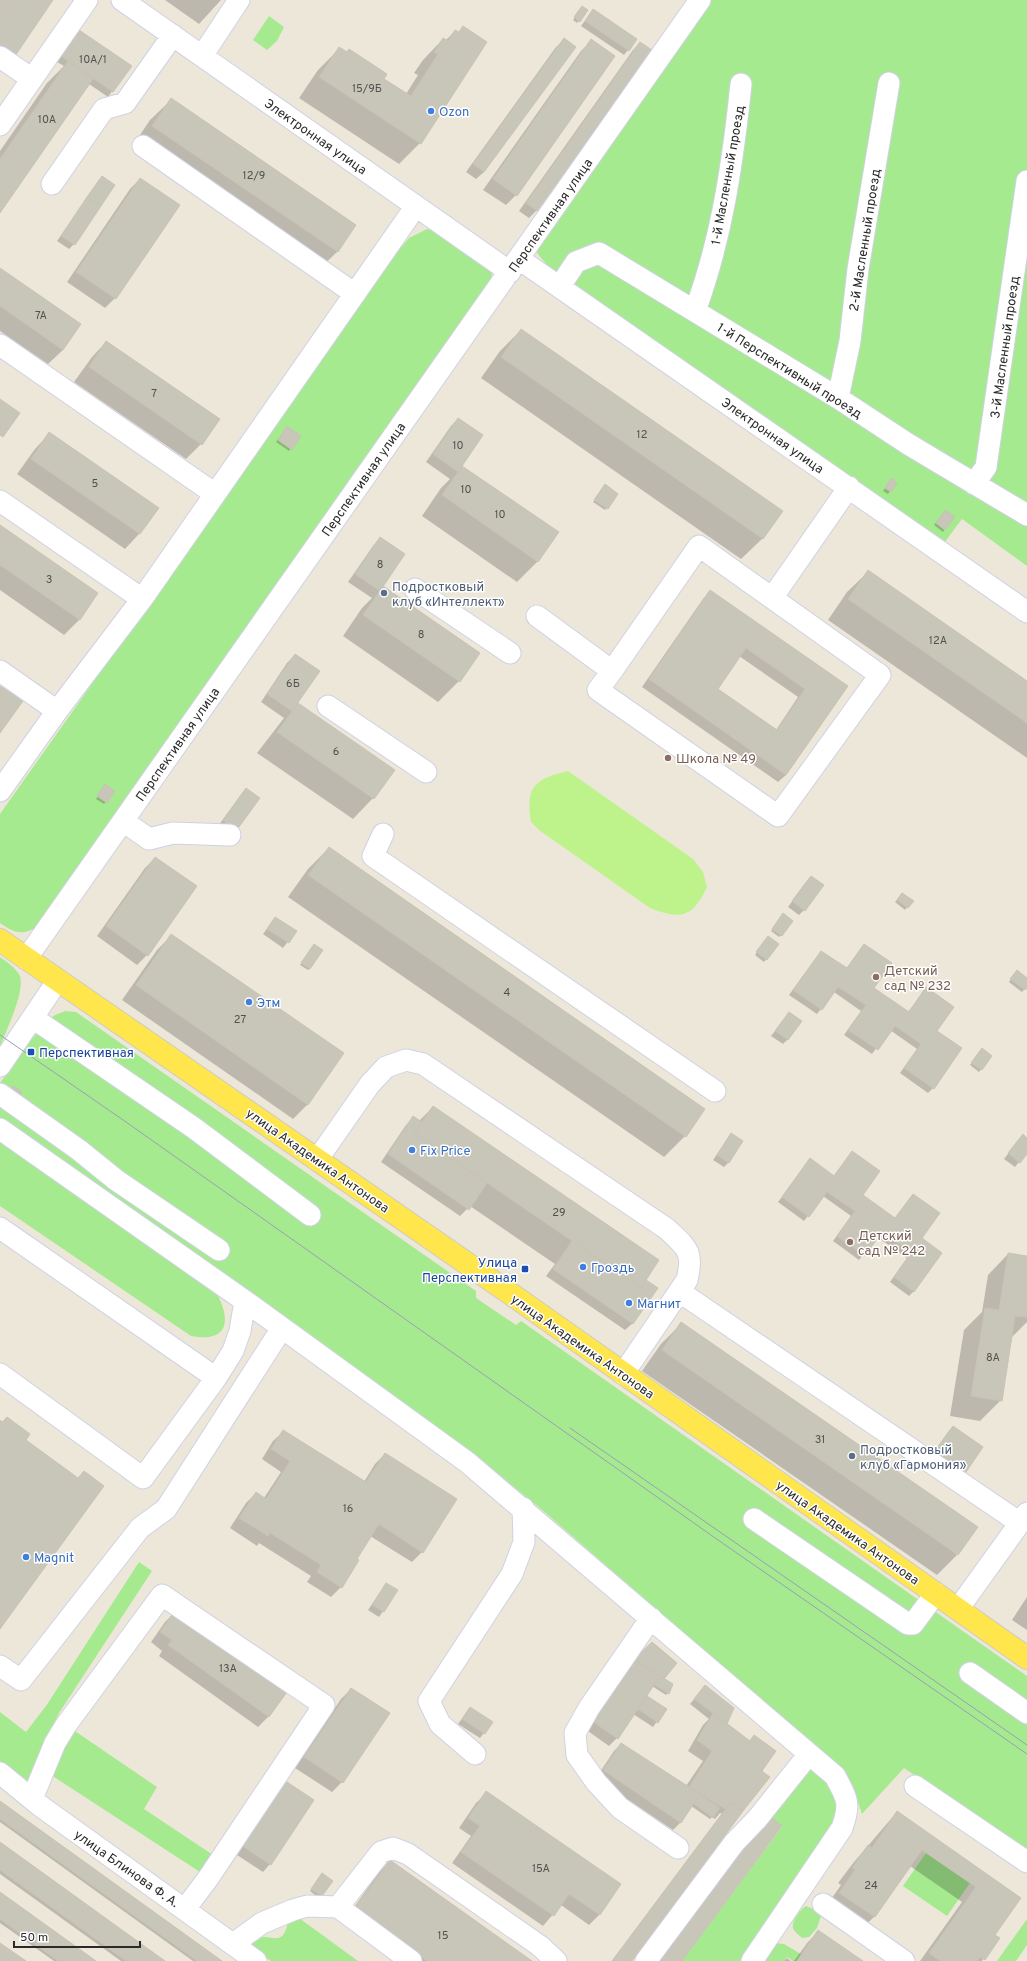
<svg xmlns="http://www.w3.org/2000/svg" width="1027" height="1961" font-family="Overpass,sans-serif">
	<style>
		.green { fill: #a6ea90 }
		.pitch { fill: #bdf38a }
		.shadow { fill: #0003; fill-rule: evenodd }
		.building { fill: #c8c5b9; stroke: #c9c3b3; fill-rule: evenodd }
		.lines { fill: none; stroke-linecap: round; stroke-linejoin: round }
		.minor-casing { stroke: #cfd1e4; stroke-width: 23 }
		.major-casing { stroke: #ccc; stroke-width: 24 }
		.minor { stroke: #fff; stroke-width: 21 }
		.major { stroke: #ffe64d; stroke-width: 22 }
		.tram { stroke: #9c9db6; stroke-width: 1 }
		.shop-dot { fill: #3f7fe0; stroke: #fff; stroke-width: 1.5 }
		.service-dot { fill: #5c6f8a; stroke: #fff; stroke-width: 1.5 }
		.education-dot { fill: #8d6e63; stroke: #fff; stroke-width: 1.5 }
		.transit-dot { fill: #1a4fb4; stroke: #fff; stroke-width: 1.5 }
		.labels { text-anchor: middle; stroke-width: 3; stroke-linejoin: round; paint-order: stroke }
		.number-label { font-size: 11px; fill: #52514e }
		.shop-label { font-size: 13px; fill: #366cbe; stroke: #fff; text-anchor: start }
		.street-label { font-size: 13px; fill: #2a2a2a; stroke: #fff }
		.service-label { font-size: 13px; fill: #4e5e75; stroke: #fff; text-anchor: start }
		.education-label { font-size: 13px; fill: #785e54; stroke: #fff; text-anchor: start }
		.transit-label { font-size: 13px; fill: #164399; stroke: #fff; text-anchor: start }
	</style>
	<rect width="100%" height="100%" fill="#ede7da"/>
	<!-- green -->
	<path class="green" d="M711 0H1027V566L962 519 944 543 547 265 537 253 540 240Z
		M269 16 284 27 277 41 267 50 253 40Z
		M427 229 440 232 491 269 492 278 38 927C21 935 16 934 0 923V814L399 250 409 238Z
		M0 957C6 961 17 969 20 976 25 993 6 1030 0 1047Z
		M65 1011 76 1012 476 1291V1298L516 1325 521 1321 1027 1676V1851L904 1768 862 1814 854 1791 845 1775 805 1738 541 1509 468 1449 0 1122V1083L31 1040 53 1016Z
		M0 1142 217 1294C232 1322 227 1343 191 1336L0 1206Z
		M139 1562 152 1571 59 1713 37 1758 28 1781 23 1783 15 1779 0 1761V1712L26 1732 46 1706Z
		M69 1727 157 1787 144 1809 213 1855 203 1874 51 1775 66 1745Z
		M809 1762 839 1796 837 1824 745 1961H682L782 1827 766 1813Z
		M926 1853 970 1883 947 1916 903 1886Z
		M806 1906 822 1913 817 1928 809 1937 802 1938C799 1935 794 1932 793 1928 791 1921 801 1909 806 1906Z
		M299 1918 358 1961H271L250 1947C262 1922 283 1957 288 1920Z
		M1027 1919V1945L1016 1961H997Z
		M775 1943 784 1944 801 1954 797 1961H793L787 1957 784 1961H763Z"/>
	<!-- pitch -->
	<path class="pitch" d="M568 771 693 859 703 872 707 887C692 918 681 920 650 908L539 830 531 822C525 786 535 779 568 771Z"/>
	<!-- shadow -->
	<path class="shadow" d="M165 0H221L199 24Z
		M580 10 579 21 577 23 573 20Z
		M593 10 628 50 624 55 581 26Z
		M463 28 420 143 399 164 299 98 318 70 339 49 406 94 418 75 414 73 423 60 443 39 445 41 455 31 458 33Z
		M80 31 130 66 108 97 89 84 0 211V151L47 83 64 66 57 62Z
		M564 40 484 172 476 179 466 172 556 47Z
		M591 41 614 57 516 195 506 205 483 190 581 51Z
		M640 43 537 210 529 218 519 211 633 50Z
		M171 100 355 225 337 252 316 272 132 147 150 120Z
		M102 178 74 244 69 249 57 241Z
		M140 179 115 298 105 308 67 282 130 189Z
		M0 270 63 350 48 364 0 331Z
		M521 330 781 511 762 539 741 559 481 378 500 351Z
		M106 342 218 420 201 444 186 459 74 382 92 357Z
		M458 419V469L538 561 517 582 422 516 441 488 450 479 426 462 451 426Z
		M285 430 300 436 289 451 276 442Z
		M49 434 157 508 139 534 125 549 17 474 35 449Z
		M889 482 896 483 888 494 883 491Z
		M603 488 617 494 605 510 593 502Z
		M943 513 945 529 943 532 934 525Z
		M0 527 97 594 79 620 64 635 0 590Z
		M380 538 382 586 478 653 459 681 438 702 343 636 362 608 372 598 348 582 373 546Z
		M868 572 1027 682V758L828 620 847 592Z
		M710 592 847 687 786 775 778 782 642 687 703 599ZM739 656 798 697 776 730 716 689Z
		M295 655 294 706 298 704 373 798 353 819 257 753 284 718 261 702 287 663Z
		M103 788 106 802 104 804 96 799Z
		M242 794 236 830 218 826Z
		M329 848 685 1136 664 1157 288 897 308 869Z
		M155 858 147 955 137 965 97 936 145 868Z
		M806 882 804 910 799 915 788 907Z
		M900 896 912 901 905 910 895 902Z
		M781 917V935L779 937 771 931Z
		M275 918 296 931 283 948 263 934Z
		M172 935 308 1104 293 1119 122 1000 157 950Z
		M766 939 778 944 764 962 755 955Z
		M864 945 873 988 908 1012 926 989 933 1088 928 1093 900 1073 917 1049 890 1030 872 1054 844 1035 861 1011 834 992 817 1014 789 995 821 952 846 969Z
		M312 948 310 968 308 970 300 965Z
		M1015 974 1027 979V986L1022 992 1009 982Z
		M789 1013 788 1039 783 1044 771 1036Z
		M980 1051 991 1056 979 1072 970 1065Z
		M433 1107 642 1284 633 1323 625 1330 546 1276 555 1264 470 1206 460 1216 381 1162 406 1125 414 1118 419 1121Z
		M731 1134 729 1162 724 1167 713 1160Z
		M1027 1139V1152L1015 1167 1004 1159 1018 1141Z
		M852 1153 861 1195 895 1219 913 1195 921 1239 914 1291 909 1296 890 1282 907 1258 877 1237 859 1260 833 1241 851 1216 823 1196 804 1221 778 1202 810 1160 834 1176Z
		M1008 1254 1027 1257V1322L1011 1338 1001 1400 980 1421 950 1416 964 1330 982 1312 988 1275Z
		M682 1323 957 1555 937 1575 642 1371 661 1344Z
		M953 1427 929 1459 948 1432Z
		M284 1431 364 1482 375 1464 385 1454 422 1552 412 1562 370 1536 355 1559 341 1587 331 1597 307 1582 311 1576 259 1543 257 1546 230 1528 246 1503 256 1493 264 1498 281 1472 262 1459 273 1441Z
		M386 1584 397 1591 379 1617 368 1610Z
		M1027 1597V1630L1012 1620Z
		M175 1612 286 1692 268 1717 258 1727 159 1656 162 1651 151 1642 165 1622Z
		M652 1644 668 1693 666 1695 652 1686 646 1696 666 1709 653 1727 633 1714 617 1738 609 1746 585 1729Z
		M705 1686 726 1725 749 1741 754 1736 775 1752 631 1961H612L722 1814 720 1813 715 1819 712 1817 710 1819 691 1806 680 1823 673 1830 596 1778 614 1751 621 1744 686 1786 703 1761 688 1751 703 1725 709 1719 690 1704Z
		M351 1689 342 1782 332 1792 295 1768 341 1699Z
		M470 1708 484 1733 480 1738 458 1724Z
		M277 1789 313 1800 270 1864 263 1872 234 1853Z
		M487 1793 620 1885 599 1915 589 1925 561 1905 543 1926 452 1863 471 1836 459 1828 476 1803Z
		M0 1802 220 1961H193L0 1822Z
		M897 1812 1020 1898 994 1935 982 1961H920L962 1902 910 1866 874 1917 859 1931 825 1908 841 1885 838 1883 854 1862Z
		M0 1844 163 1961H121L0 1874Z
		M390 1861 530 1961H403L345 1920 380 1871Z
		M320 1877 331 1881 319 1898 310 1891Z
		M0 1893 94 1961H54L0 1923Z
		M818 1932 861 1961H794L808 1942Z
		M787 1958 791 1961H784Z"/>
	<!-- building -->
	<path class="building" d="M0 0H53L15 56 0 46Z
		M582 6 588 10 580 22 574 17Z
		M593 9 637 39 629 51 585 21Z
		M463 26 487 42 421 144 319 77 339 47 347 52 349 49 387 74 384 79 411 96 438 54 434 52 443 38 448 41 455 30 459 32Z
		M79 30 132 66 113 92 61 56Z
		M564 38 576 47 484 172 473 164Z
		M591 39 615 56 517 196 493 179Z
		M640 42 652 50 537 211 526 203Z
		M68 61 93 79 0 213V159Z
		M171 98 356 225 338 252 152 126Z
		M102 176 115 185 101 206 87 197Z
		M140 178 180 205 116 299 76 272Z
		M87 197 101 206 75 245 61 236Z
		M0 268 81 324 63 350 0 306Z
		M521 329 783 511 763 539 501 357Z
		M106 341 220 419 202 445 89 367Z
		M0 399 20 413 3 437 0 435Z
		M458 418 483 435 458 472 433 454Z
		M287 426 301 436 292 450 278 440Z
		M49 432 159 508 140 534 31 459Z
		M462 466 559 532 538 562 442 495Z
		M891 478 897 483 891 492 885 488Z
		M605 484 618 494 608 509 594 500Z
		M945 510 955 517 945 530 936 523Z
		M0 525 98 593 80 620 0 565Z
		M380 537 405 554 380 591 355 574Z
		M868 570 1027 681V723L848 599Z
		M383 586 480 653 460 682 363 615Z
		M710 590 848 686 786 775 649 679ZM746 648 805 689 777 730 718 689Z
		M295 654 320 671 292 711 267 694Z
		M0 686 23 701 0 733Z
		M298 703 395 770 374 799 277 732Z
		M105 784 115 791 107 803 97 796Z
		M246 788 260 798 236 831 223 820Z
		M329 847 705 1109 686 1137 308 875Z
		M155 857 197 886 148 956 106 926Z
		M811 876 824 885 805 911 792 901Z
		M902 893 914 901 908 908 897 900Z
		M783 913 793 921 782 936 772 929Z
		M275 917 297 931 289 943 267 929Z
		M171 934 344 1053 308 1105 136 985Z
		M768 936 779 944 767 960 756 952Z
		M314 944 323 950 310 969 301 963Z
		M864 944 892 963 874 988 909 1012 926 987 954 1007 937 1031 962 1048 934 1089 904 1068 921 1044 895 1026 878 1050 848 1030 866 1005 838 987 822 1010 793 990 821 951 847 968Z
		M1017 970 1027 978V988L1025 990 1010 979Z
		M789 1012 802 1021 788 1040 775 1031Z
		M982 1048 992 1056 982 1070 971 1063Z
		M106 1049 115 1055 108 1065 99 1059Z
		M13 1086 22 1092 16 1101 7 1095Z
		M433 1106 659 1260 641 1288 414 1133Z
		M413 1116 422 1122 414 1133 487 1183 469 1210 388 1154Z
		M731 1133 743 1141 729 1163 717 1155Z
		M1023 1134 1027 1138V1154L1020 1163 1008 1153Z
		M852 1151 880 1171 863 1195 895 1218 913 1194 940 1213 922 1238 942 1253 914 1292 894 1277 911 1253 882 1232 865 1256 837 1236 855 1211 827 1192 809 1217 782 1197 810 1158 834 1176Z
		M572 1241 641 1288 646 1280 658 1288 633 1324 553 1269Z
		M1008 1253 1027 1256V1317L1015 1316 1002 1401 971 1396 985 1308 999 1310Z
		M681 1322 978 1527 958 1555 662 1350Z
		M7 1417 30 1434 26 1440 78 1478 84 1471 104 1486 0 1629V1420L2 1422Z
		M953 1426 983 1447 964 1475 933 1454Z
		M283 1430 366 1482 385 1453 457 1499 423 1553 379 1524 357 1559 359 1560 342 1588 317 1572 321 1565 270 1533 268 1536 239 1518 256 1492 266 1499 290 1461 271 1449Z
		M386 1583 398 1590 384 1612 372 1605Z
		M175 1611 287 1692 269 1717 168 1645 172 1640 160 1632Z
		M652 1642 677 1663 664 1679 634 1659Z
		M634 1659 660 1676 618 1739 592 1721Z
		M660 1676 673 1684 669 1694 655 1685Z
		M705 1685 734 1708 727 1724 694 1699Z
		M351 1688 390 1713 343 1783 304 1757Z
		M647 1696 667 1709 658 1723 638 1709Z
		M470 1707 493 1722 485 1734 462 1719Z
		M713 1713 750 1741 754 1735 776 1751 762 1771 770 1777 743 1811 730 1803 725 1809 689 1787 712 1751 697 1740Z
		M621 1743 700 1794 681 1823 603 1770Z
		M284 1780 314 1800 271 1865 241 1845Z
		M486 1791 621 1884 600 1915 569 1894 554 1916 461 1852 480 1826 468 1818Z
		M700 1794 720 1808 713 1818 694 1804Z
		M0 1801 222 1961H197L0 1819Z
		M730 1803 743 1811 632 1961H612Z
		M897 1811 1021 1898 995 1935 1000 1938 985 1960 980 1957 977 1961H940L929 1953 976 1887 922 1850 875 1917 839 1893 855 1870 852 1868 868 1845 872 1848Z
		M766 1813 782 1826 682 1961H656Z
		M0 1842 165 1961H126L0 1870Z
		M390 1860 532 1961H427L354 1909Z
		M322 1873 333 1881 322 1896 311 1889Z
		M0 1892 96 1961H58L0 1919Z
		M818 1930 863 1961H797Z
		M0 1943 26 1961H0Z"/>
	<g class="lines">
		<defs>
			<path id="minor" d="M122 0 510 272
				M202 56 239 0
				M0 57 32 79
				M0 125 87 0
				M143 146 355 294
				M52 184 104 109 125 103 173 35
				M519 259 1027 612
				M560 286 576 262 599 253 838 398 908 444 1027 515
				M695 311C722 238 733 161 741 84
				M0 345 215 494
				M838 398 850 341 858 269 889 83
				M974 484 986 467 1027 181
				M0 501 142 599
				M415 589 510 653
				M772 598 849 487
				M537 616 612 671 699 546 880 675 778 816 598 690 612 671
				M0 671 57 711
				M328 706 426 772
				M0 791 57 711 142 599 416 206
				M123 821 149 839 173 833 230 835
				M383 834 373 856 715 1091
				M26 959 700 0
				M33 1018 194 1128 310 1215
				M0 1066 58 980
				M0 1094 79 1150 116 1180 219 1250
				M0 1129 245 1301 467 1462 835 1776C847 1798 851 1803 842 1828L752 1961
				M317 1160 370 1084 386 1067 406 1060 423 1064 667 1229C687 1248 694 1251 687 1280L623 1374
				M0 1228 216 1378
				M680 1292 1020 1523
				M0 1374 143 1478 216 1378 233 1351 240 1331 245 1301
				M754 1519 908 1624H913L936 1593
				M958 1609 1027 1513
				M651 1618 589 1708 575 1733 577 1755 596 1782 620 1808 678 1848
				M0 1666 21 1680 140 1528 166 1509 282 1328
				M970 1673 1027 1713
				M475 1754 440 1724 429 1701 512 1574 524 1542 523 1508
				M0 1773 39 1805 256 1961
				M915 1786 1027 1862
				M32 1799 55 1743 66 1725 162 1595 324 1705 209 1877 185 1909
				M823 1904 904 1961
				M338 1907 381 1852 393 1848 408 1854 540 1946 556 1961
				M233 1944 262 1923 293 1910 307 1906 338 1907 411 1961
				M646 1961 734 1843 757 1819 809 1754"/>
			<path id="major" d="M0 940 511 1294 1027 1658"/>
		</defs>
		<!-- minor casing -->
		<use href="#minor" class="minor-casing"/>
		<!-- major casing -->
		<use href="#major" class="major-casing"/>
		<!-- minor -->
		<use href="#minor" class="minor"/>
		<!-- major -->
		<use href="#major" class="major"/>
		<!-- tram -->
		<path class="tram" d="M0 1035 126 1122 718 1540 1027 1754
			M570 1428 1027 1745"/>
	</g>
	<!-- markers -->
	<g class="shop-dot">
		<circle cx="431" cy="111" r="4"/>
		<circle cx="249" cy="1002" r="4"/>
		<circle cx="412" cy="1150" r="4"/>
		<circle cx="583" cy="1267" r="4"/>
		<circle cx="629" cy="1303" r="4"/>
		<circle cx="26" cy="1557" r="4"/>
	</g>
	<g class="service-dot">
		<circle cx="384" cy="593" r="4"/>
		<circle cx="852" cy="1456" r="4"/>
	</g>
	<g class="education-dot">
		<circle cx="668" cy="758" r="4"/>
		<circle cx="876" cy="977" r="4"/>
		<circle cx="850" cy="1242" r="4"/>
	</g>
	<g class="transit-dot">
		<rect x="27" y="1048" width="8" height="8" rx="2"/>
		<rect x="521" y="1265" width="8" height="8" rx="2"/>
	</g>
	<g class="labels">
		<!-- number labels -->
		<g class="number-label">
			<text x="93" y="63">10А/1</text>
			<text x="367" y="92">15/9Б</text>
			<text x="47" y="123">10А</text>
			<text x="254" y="179">12/9</text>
			<text x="41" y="319">7А</text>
			<text x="154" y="397">7</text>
			<text x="642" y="438">12</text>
			<text x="458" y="449">10</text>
			<text x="95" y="487">5</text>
			<text x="466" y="493">10</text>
			<text x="500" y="518">10</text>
			<text x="380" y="568">8</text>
			<text x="49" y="583">3</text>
			<text x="421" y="638">8</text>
			<text x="938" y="644">12А</text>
			<text x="293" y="687">6Б</text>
			<text x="336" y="755">6</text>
			<text x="507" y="996">4</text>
			<text x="240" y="1023">27</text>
			<text x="559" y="1216">29</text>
			<text x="993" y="1361">8А</text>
			<text x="820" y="1443">31</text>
			<text x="348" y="1512">16</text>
			<text x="228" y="1672">13А</text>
			<text x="541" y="1872">15А</text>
			<text x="871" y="1889">24</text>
			<text x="443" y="1939">15</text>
		</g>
		<!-- shop labels -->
		<g class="shop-label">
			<text x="439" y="116">Ozon</text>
			<text x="257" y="1007">Этм</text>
			<text x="420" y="1155">Fix Price</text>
			<text x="591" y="1272">Гроздь</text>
			<text x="637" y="1308">Магнит</text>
			<text x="34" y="1562">Magnit</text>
		</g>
		<!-- street labels -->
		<g class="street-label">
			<text transform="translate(316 136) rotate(35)" y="5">Электронная улица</text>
			<text transform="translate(727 175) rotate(-80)" y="5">1-й Масленный проезд</text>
			<text transform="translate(550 215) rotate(-55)" y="5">Перспективная улица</text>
			<text transform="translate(864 240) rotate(-81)" y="5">2-й Масленный проезд</text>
			<text transform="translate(1004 347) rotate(-82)" y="5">3-й Масленный проезд</text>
			<text transform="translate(790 370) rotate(32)" y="5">1-й Перспективный проезд</text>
			<text transform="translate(773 435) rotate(35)" y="5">Электронная улица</text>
			<text transform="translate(363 479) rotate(-55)" y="5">Перспективная улица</text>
			<text transform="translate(177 744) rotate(-55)" y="5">Перспективная улица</text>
			<text transform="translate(318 1160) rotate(35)" y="5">улица Академика Антонова</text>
			<text transform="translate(583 1346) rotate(35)" y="5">улица Академика Антонова</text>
			<text transform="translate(848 1532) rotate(35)" y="5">улица Академика Антонова</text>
			<text transform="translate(127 1868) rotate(35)" y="5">улица Блинова Ф. А.</text>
		</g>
		<!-- service labels -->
		<g class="service-label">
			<text x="392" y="591">Подростковый<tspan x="392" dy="15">клуб «Интеллект»</tspan></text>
			<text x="860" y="1454">Подростковый<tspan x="860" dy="15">клуб «Гармония»</tspan></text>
		</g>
		<!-- education labels -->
		<g class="education-label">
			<text x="676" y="763">Школа № 49</text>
			<text x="884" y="975">Детский<tspan x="884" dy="15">сад № 232</tspan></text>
			<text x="858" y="1240">Детский<tspan x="858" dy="15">сад № 242</tspan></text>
		</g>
		<!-- transit labels -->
		<g class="transit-label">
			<text x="39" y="1057">Перспективная</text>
			<text x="517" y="1267" text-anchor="end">Улица<tspan x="517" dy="15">Перспективная</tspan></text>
		</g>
	</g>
	<!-- scale -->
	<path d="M14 1941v6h126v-6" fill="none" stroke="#2a2a2a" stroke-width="2"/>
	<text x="20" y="1941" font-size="12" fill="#2a2a2a" stroke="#ffffff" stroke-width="3" paint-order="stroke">50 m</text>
</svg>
